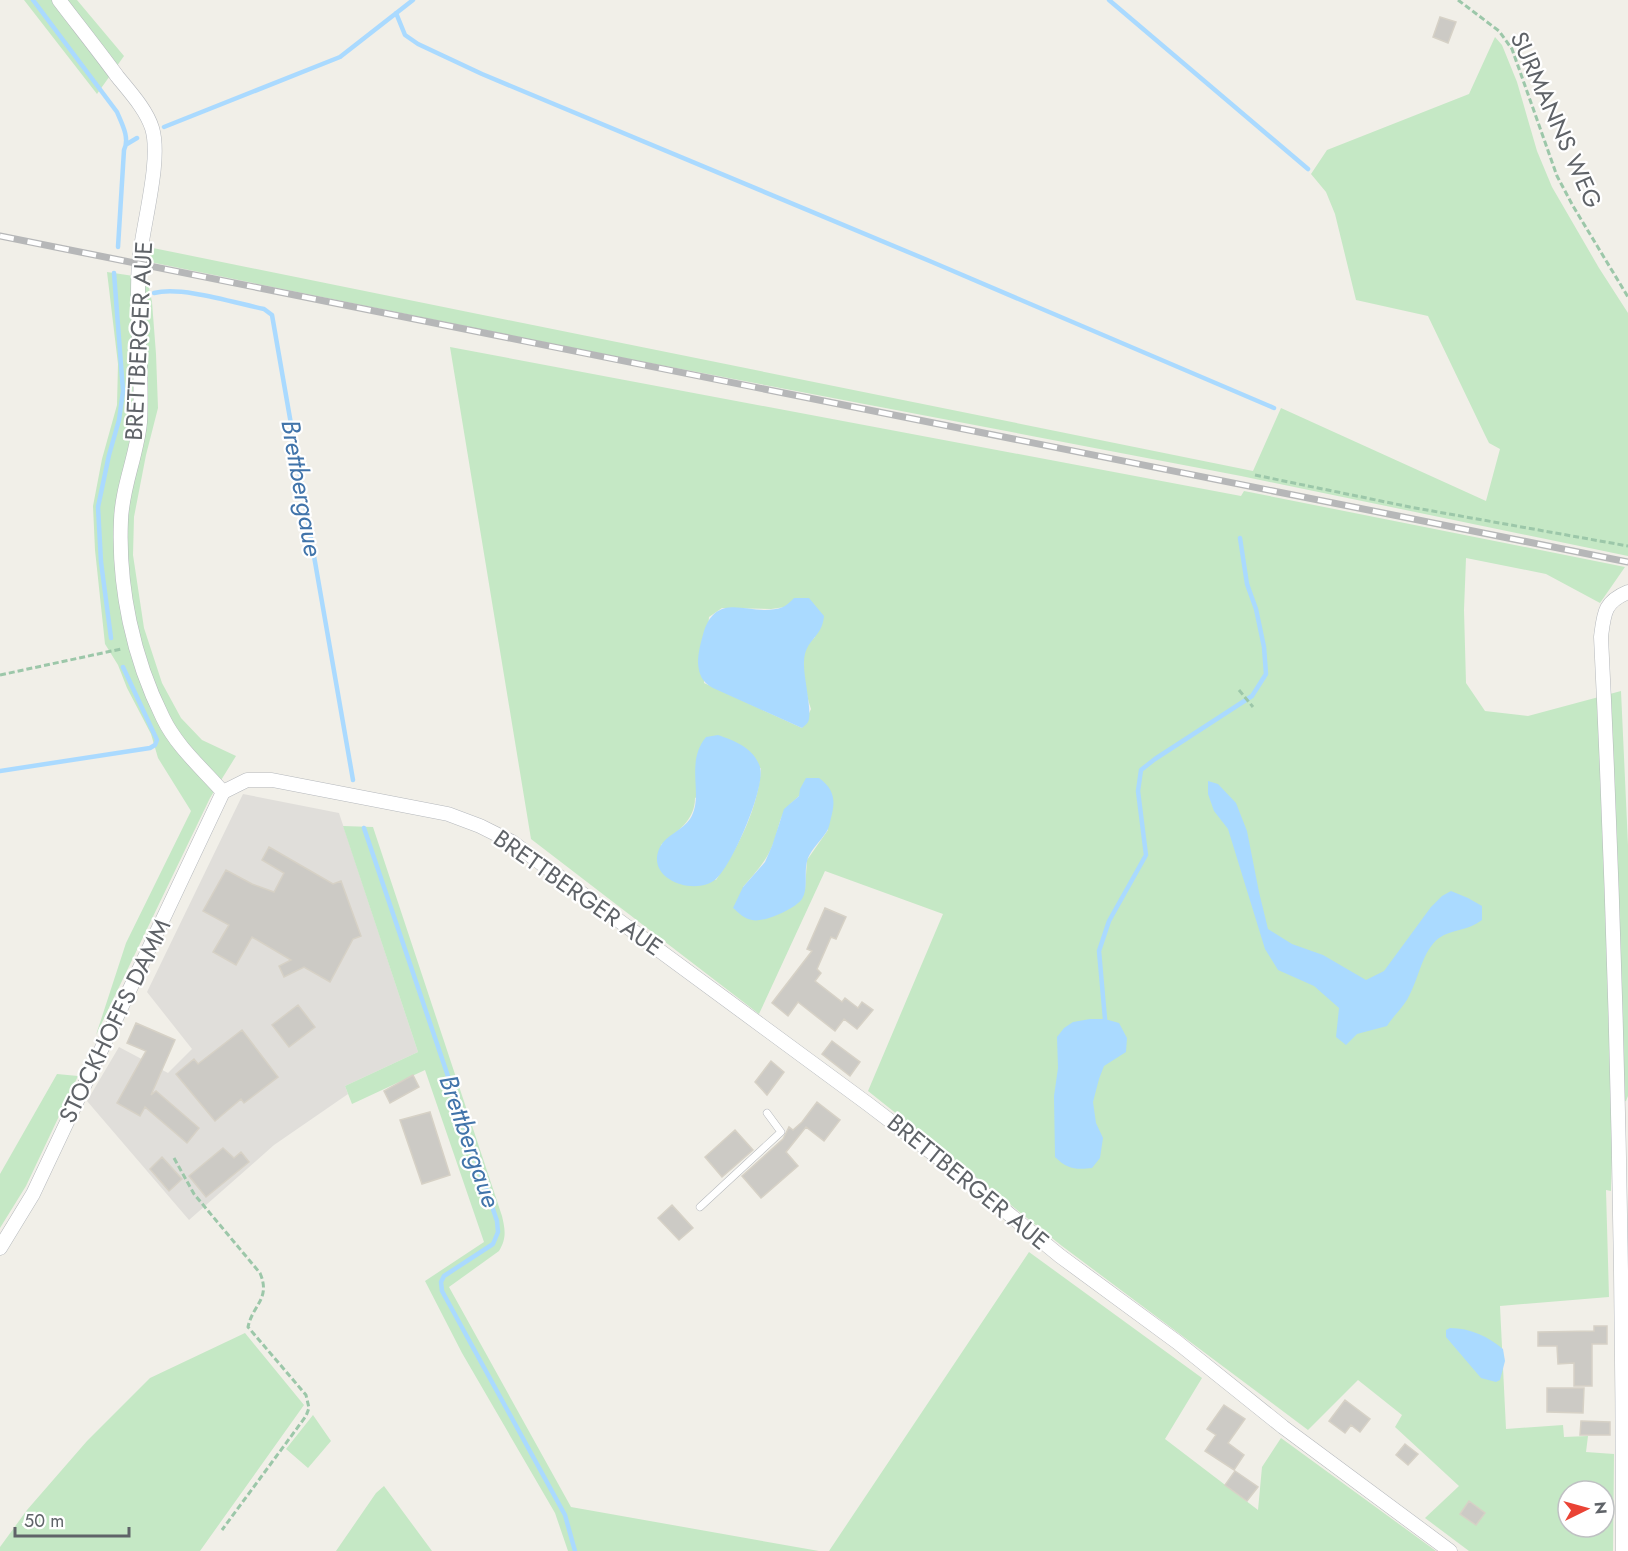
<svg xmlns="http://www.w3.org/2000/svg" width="1628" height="1551" font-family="Jost,sans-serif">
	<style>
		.industrial { fill: #e0deda }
		.green { fill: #c5e8c5; fill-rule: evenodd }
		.water { fill: #aadaff }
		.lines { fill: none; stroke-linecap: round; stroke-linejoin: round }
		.stream { stroke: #aadaff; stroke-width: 4.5 }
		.building { fill: #cccac5; stroke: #d6d1c6; stroke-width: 1.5 }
		.service-casing { stroke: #b5b8bc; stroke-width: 8 }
		.minor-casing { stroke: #b5b8bc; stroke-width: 15 }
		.path { stroke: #9cc7a9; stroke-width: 3; stroke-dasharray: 6 3; stroke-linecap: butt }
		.service { stroke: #fff; stroke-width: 7 }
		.minor { stroke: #fff; stroke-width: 14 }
		.rail-casing { stroke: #b6b7b8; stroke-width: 7 }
		.rail { stroke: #fff; stroke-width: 4.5; stroke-dasharray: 14; stroke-linecap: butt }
		.labels { text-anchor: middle; stroke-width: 4.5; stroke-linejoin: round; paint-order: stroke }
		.street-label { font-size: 24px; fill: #5f6368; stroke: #fff }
		.water-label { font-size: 26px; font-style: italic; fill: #4174aa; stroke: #fff }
	</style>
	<rect width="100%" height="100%" fill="#f1efe8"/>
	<!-- industrial -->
	<path class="industrial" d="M243 794 339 813 418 1052 345 1086 348 1094 274 1145 189 1220 87 1101 119 1047 168 1073 192 1049 147 992Z"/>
	<!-- green -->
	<path class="green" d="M24 0H77L124 56 97 94Z
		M1495 37 1502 45 1517 82 1537 151 1552 187 1599 268 1628 313V556L1241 476 608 355 145 261 148 247 1253 471 1281 408 1486 501 1500 449 1489 443 1485 435 1428 316 1356 300 1335 214 1326 192 1311 174 1327 150 1469 94Z
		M107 272 147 278 152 302 156 354 158 408 146 455 134 517 133 555 144 628 162 683 181 718 202 740 236 756 210 798 96 1035 126 943 191 811 158 758 151 734 127 688 118 665 105 644 95 550 93 506 102 459 117 405 118 364Z
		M450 347 1241 496 1244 491 1625 567 1600 603 1546 574 1466 558 1464 610 1466 683 1485 711 1528 716 1621 691 1628 845V1096L1626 1101 1613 1105 1611 1191 1606 1190 1609 1297 1500 1306 1506 1429 1563 1425 1564 1437 1588 1436 1586 1452 1614 1454 1613 1551H1469L1425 1518 1459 1486 1395 1427 1402 1415 1358 1380 1308 1430 1062 1246 868 1091 943 914 825 871 759 1014 531 839ZM785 607 815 637C812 640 807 644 806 648 799 664 806 694 811 709L802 728 704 683 709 617 722 608 771 609ZM761 768C758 809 739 846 716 880L661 845C677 831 695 821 695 798ZM799 796 828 830 807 860 805 890 743 887C753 875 764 864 771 849 782 825 775 816 799 796ZM1568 1491H1604V1527H1568Z
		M343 826 373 827 502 1216C505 1229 507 1238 499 1251L449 1287 571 1507 819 1551H568L555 1513 462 1353 425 1281 484 1242 425 1070 352 1104 345 1086 418 1052Z
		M57 1074 78 1076 26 1186 0 1228V1174Z
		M1029 1252 1202 1378 1165 1439 1258 1510 1262 1467 1281 1438 1436 1551H829Z
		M245 1333 304 1405 200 1551H0V1547L27 1510 87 1441 150 1378Z
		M313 1415 331 1441 308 1468 286 1449Z
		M384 1486 432 1551H336L376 1493Z"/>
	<!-- water -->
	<path class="water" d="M794 598H809L824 616C822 639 805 638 804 662 803 676 813 713 808 722 807 724 804 726 802 728L713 688C702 682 699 675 698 663 698 652 701 642 704 631 719 588 752 619 783 607 787 605 791 601 794 598Z
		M718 735C735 741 754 748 760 767 766 787 732 866 716 879 695 897 644 879 660 847 666 835 683 830 690 819 705 796 684 764 706 737Z
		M806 778H819C834 789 836 800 831 818 830 822 829 828 827 831 821 841 812 848 808 858 803 871 809 887 802 899 795 909 764 923 752 920 744 919 738 912 733 908L743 887 765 862 772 846 784 809 799 796 800 789Z
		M1208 781 1218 784 1236 803 1247 831 1259 892 1268 929 1292 944 1323 955 1366 980 1384 971 1431 907 1442 896 1451 891 1468 898 1482 906V920C1468 931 1452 929 1439 938 1422 951 1419 978 1409 996 1404 1007 1393 1016 1387 1026L1357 1034 1346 1045 1336 1037 1339 1008 1314 986 1278 970 1265 949 1228 829 1214 811 1208 794Z
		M1090 1019H1105L1119 1023 1127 1038 1126 1052 1104 1066 1099 1079 1093 1102 1096 1123 1103 1138 1100 1158 1092 1168C1076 1170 1067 1169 1055 1157L1054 1096 1058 1068 1057 1037 1064 1028 1073 1022Z
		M1450 1328C1470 1328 1489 1337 1503 1349L1505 1361 1500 1380 1496 1382 1481 1378 1446 1337V1330Z"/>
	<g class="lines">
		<!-- stream -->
		<path class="stream" d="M33 0 117 112C122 124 130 138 124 150L118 247
			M1109 0 1308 169
			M396 13 405 35 418 44 482 74 932 262 1274 408
			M164 127 340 57 413 0
			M127 144 137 138
			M154 293C182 286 235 303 264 309L272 315 353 780
			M111 638 101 562 98 507 109 455 119 420 123 391 114 273
			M0 771 150 748 155 745 157 740 123 667
			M364 828 497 1221 498 1232 493 1244 444 1276 441 1282 442 1291 565 1515 575 1551
			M1105 1019 1099 951 1109 921 1146 855 1138 791 1141 770 1155 759 1252 696 1266 674 1264 647 1256 609 1247 584 1240 538"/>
	</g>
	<!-- building -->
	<path class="building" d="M1440 17 1456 22 1448 43 1433 37Z
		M269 847 333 884 341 881 361 936 353 939 330 982 304 967 284 977 279 966 291 960 252 937 236 965 213 952 229 925 203 911 226 870 252 884 274 892 284 873 262 860Z
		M825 908 846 917 836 939 831 937 817 969 821 973 815 981 842 1002 845 998 858 1008 862 1002 873 1010 857 1029 844 1019 835 1031 798 1002 788 1016 772 1003 812 951 807 949Z
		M298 1005 315 1027 289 1047 272 1025Z
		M136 1023 175 1040 151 1095 156 1091 199 1128 187 1143 145 1107 140 1116 117 1103 146 1051 127 1043Z
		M242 1030 278 1077 244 1103 241 1099 215 1121 176 1074 194 1059 198 1064Z
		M832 1041 860 1062 850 1076 822 1054Z
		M771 1061 784 1072 767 1095 755 1082Z
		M413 1075 419 1087 390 1103 384 1091Z
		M817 1102 840 1120 824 1141 806 1127 786 1152 798 1166 761 1198 742 1176 783 1139 789 1127 793 1130 802 1122Z
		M430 1112 450 1175 422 1184 400 1120Z
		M735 1130 753 1150 722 1177 705 1157Z
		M223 1148 234 1158 241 1152 249 1162 206 1197 189 1176Z
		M162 1157 182 1179 169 1191 150 1169Z
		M672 1205 693 1228 679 1240 658 1218Z
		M1594 1326H1607V1344H1592V1386H1574V1363L1558 1364 1557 1346H1538V1332L1594 1331Z
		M1547 1388H1584L1583 1413 1547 1412Z
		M1345 1400 1370 1419 1360 1432 1351 1425 1345 1433 1329 1421Z
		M1224 1405 1245 1419 1228 1443 1244 1455 1234 1470 1205 1451 1216 1435 1207 1429Z
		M1581 1421 1610 1422V1435H1580Z
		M1405 1444 1418 1454 1408 1465 1396 1455Z
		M1235 1471 1258 1487 1247 1501 1225 1485Z
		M1469 1501 1485 1513 1476 1525 1460 1514Z"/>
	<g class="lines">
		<defs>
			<path id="service" d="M700 1207 781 1132 767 1113"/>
			<path id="minor" d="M59 0C78 25 98 50 117 76 129 91 146 109 152 128 162 160 142 227 139 263 135 316 143 369 140 422 137 455 122 487 121 520 118 587 133 658 163 718 177 747 202 768 223 792
				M223 792 247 780H272L448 814 480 826 512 842 868 1104 965 1178 1060 1256 1177 1342 1283 1427 1450 1551
				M0 1248 33 1194 223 792
				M1623 1551C1623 1246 1616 941 1601 637 1604 613 1604 602 1628 592"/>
		</defs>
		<!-- service casing -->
		<use href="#service" class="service-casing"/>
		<!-- minor casing -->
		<use href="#minor" class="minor-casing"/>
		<!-- path -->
		<path class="path" d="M1458 0 1499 31 1512 49 1557 176 1573 206 1628 297
			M1255 475 1410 507 1628 546
			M0 675 121 649
			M1239 690 1253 707
			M174 1158 194 1194 260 1273C271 1299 253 1304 248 1327L306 1395 309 1408 306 1416 222 1530"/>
		<!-- service -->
		<use href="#service" class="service"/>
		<!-- minor -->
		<use href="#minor" class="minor"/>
		<defs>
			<path id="rail" d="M0 236 1628 562"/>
		</defs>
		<!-- rail casing -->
		<use href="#rail" class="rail-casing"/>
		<!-- rail -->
		<use href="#rail" class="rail"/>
	</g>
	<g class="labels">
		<!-- street labels -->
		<g class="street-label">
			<text transform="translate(1556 120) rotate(66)" y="8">SURMANNS WEG</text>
			<text transform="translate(139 341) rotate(-87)" y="8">BRETTBERGER AUE</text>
			<text transform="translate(578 893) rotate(35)" y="8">BRETTBERGER AUE</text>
			<text transform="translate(115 1021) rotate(-64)" y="8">STOCKHOFFS DAMM</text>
			<text transform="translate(968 1182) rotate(39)" y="8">BRETTBERGER AUE</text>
		</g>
		<!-- water labels -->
		<g class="water-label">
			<text transform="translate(302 488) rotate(80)" y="9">Brettbergaue</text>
			<text transform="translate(470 1141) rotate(71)" y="9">Brettbergaue</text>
		</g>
	</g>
	<!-- north arrow -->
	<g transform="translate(1586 1509) rotate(85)"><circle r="28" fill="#ffffff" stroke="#bfc1c3" stroke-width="1.5"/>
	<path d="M0-4.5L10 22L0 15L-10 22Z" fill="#ea4335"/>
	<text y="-9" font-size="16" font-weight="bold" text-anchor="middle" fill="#5f6368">N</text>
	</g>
	<!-- scale -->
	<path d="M15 1527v9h114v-9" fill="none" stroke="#5f6368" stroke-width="3"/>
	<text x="24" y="1527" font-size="18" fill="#5f6368" stroke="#ffffff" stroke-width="4.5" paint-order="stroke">50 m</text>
</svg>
